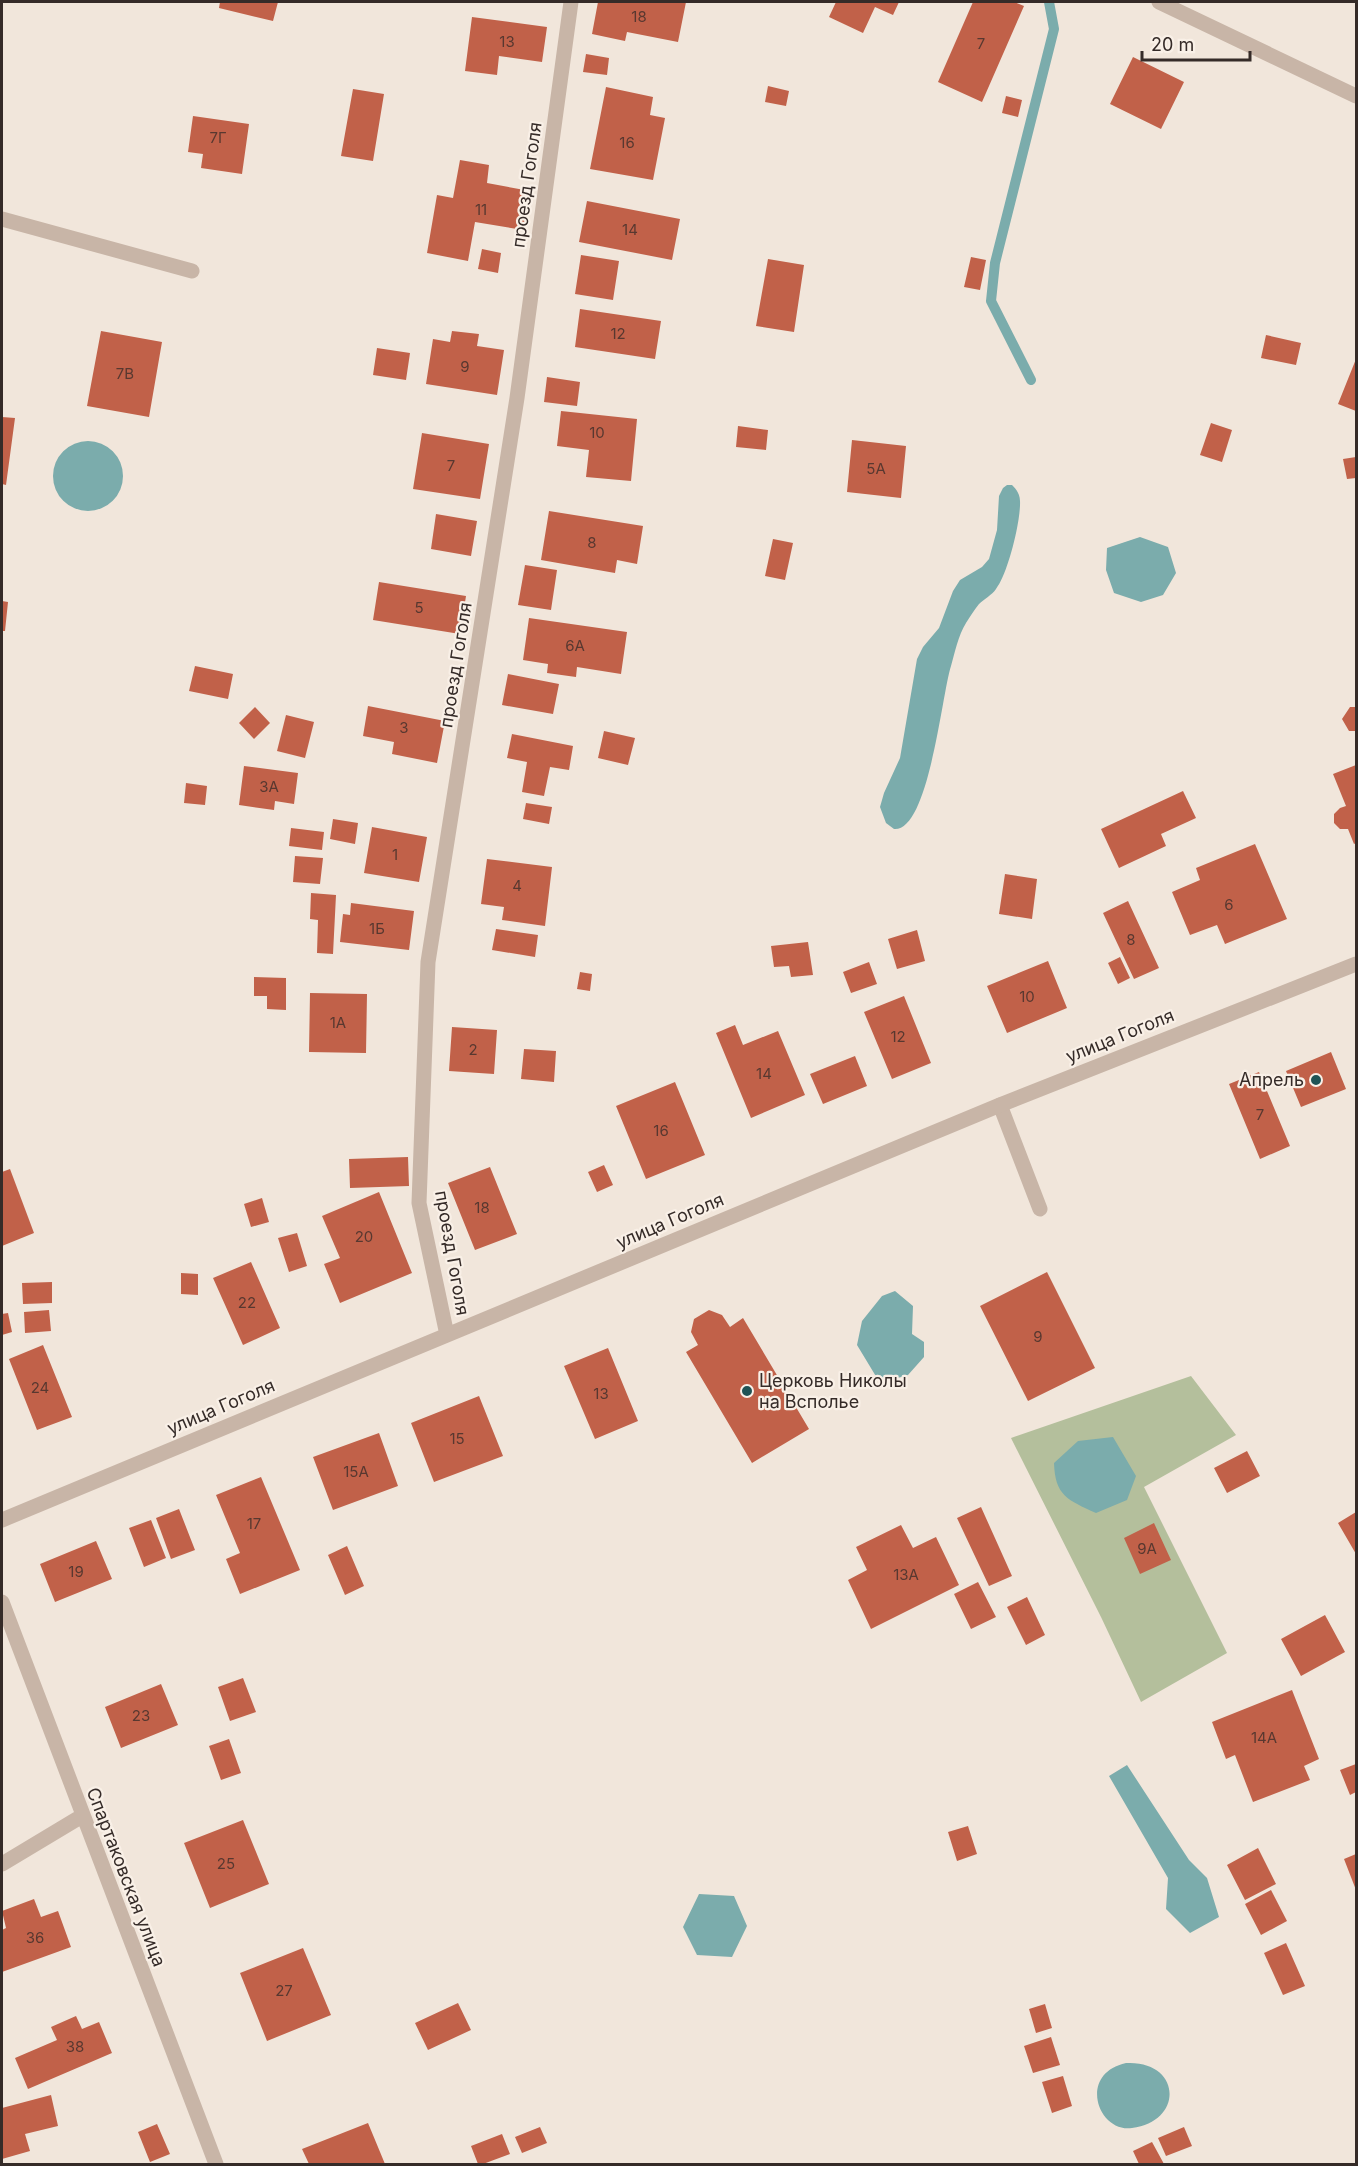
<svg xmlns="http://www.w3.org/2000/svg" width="1358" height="2166" font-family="Inter,sans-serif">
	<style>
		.green { fill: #b4bf9c }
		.water { fill: #7bacac }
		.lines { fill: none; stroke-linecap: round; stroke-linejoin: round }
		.stream { stroke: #7bacac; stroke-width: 10 }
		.building { fill: #c16149 }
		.service { stroke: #c8b5a7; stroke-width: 15 }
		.minor { stroke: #c8b5a7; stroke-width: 15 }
		.poi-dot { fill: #1f5355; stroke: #f9f0e7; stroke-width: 2 }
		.labels { text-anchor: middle; stroke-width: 4.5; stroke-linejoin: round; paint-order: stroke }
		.number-label { font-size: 15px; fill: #583830 }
		.street-label { font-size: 18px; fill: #352b28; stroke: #f9f0e7 }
		.poi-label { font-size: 18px; fill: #352b28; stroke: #f9f0e7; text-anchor: end }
	</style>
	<rect width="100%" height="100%" fill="#f1e6db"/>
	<!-- green -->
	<path class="green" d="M1191 1376 1236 1435 1144 1487 1227 1653 1141 1702 1101 1617 1011 1438Z"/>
	<!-- water -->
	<path class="water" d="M53 476a35 35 0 1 1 70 0a35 35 0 1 1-70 0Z
		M1007 485H1012C1016 489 1020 494 1020 501 1021 520 1008 574 996 589 992 595 984 599 979 604 974 610 970 617 966 623 958 636 955 652 951 666 942 693 929 832 894 829L886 823 880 807 884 793 900 758 917 659 923 647 939 628 953 591 960 580 982 567 989 559 997 530 999 496 1003 488Z
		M1140 537 1168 547 1176 573 1163 595 1141 602 1114 593 1106 570 1107 548Z
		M895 1291 913 1306 912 1334 924 1342V1357L908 1375 880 1383 857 1345 862 1321 882 1296Z
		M1113 1437 1136 1476 1127 1500 1096 1513C1068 1500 1055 1496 1054 1463L1078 1441Z
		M1127 1765 1189 1860 1207 1878 1219 1917 1190 1933 1166 1909 1168 1878 1109 1776Z
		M699 1894 734 1896 747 1926 732 1957 697 1955 683 1927Z
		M1126 2063C1181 2060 1185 2121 1132 2128 1098 2133 1077 2074 1126 2063Z"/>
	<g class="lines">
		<!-- stream -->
		<path class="stream" d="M1031 380 991 301 995 263 1054 29 1049 2"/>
	</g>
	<!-- building -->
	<path class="building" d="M220 2H278L273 21 219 8Z
		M598 2H686L678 42 627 32 625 41 592 34Z
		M836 2H899L893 15 875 7 863 33 829 17Z
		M973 2H1014L1024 6 982 102 938 82Z
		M472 17 547 27 542 62 499 56 497 75 465 71Z
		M586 54 609 58 607 75 583 72Z
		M1133 57 1184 82 1161 129 1110 104Z
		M768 86 789 91 786 106 765 102Z
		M606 87 653 97 650 115 665 118 653 180 590 169Z
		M353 89 384 94 373 161 341 156Z
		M1006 96 1022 100 1018 117 1002 113Z
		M193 116 249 124 242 174 201 168 203 154 188 152Z
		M460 160 489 165 487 183 530 191 523 230 475 222 468 261 427 253 437 195 453 198Z
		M587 201 680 219 672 260 579 242Z
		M482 249 501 253 498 273 478 269Z
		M581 255 619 261 613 300 575 294Z
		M971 257 986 260 980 290 964 287Z
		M768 259 804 265 794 332 756 326Z
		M580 309 661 321 655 359 575 347Z
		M101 331 162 342 149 417 87 406Z
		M452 331 479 334 477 346 504 350 497 395 426 384 433 339 450 342Z
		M1266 335 1301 343 1296 365 1261 358Z
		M377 348 410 353 406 380 373 375Z
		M1356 359V411L1338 404Z
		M547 377 580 382 577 406 544 402Z
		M561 411 637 419 631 481 586 477 589 450 557 446Z
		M2 417 15 418 6 485 2 484Z
		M1211 423 1232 430 1222 462 1200 455Z
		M738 426 768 430 766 450 736 447Z
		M422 433 489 444 480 499 413 489Z
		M852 440 906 446 901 498 847 492Z
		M1356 457V478L1347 479 1343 459Z
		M549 511 643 526 637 564 617 560 615 573 541 560Z
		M436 514 477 521 471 556 431 549Z
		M773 539 793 543 785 580 765 576Z
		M525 565 557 570 551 610 518 605Z
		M379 582 466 596 460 634 373 620Z
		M2 601 8 602 5 631H2Z
		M529 618 627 632 621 674 577 667 576 677 547 673 548 664 523 660Z
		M195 666 233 674 228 699 189 691Z
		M508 674 559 684 553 714 502 705Z
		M368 706 445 721 437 763 392 754 394 742 363 736Z
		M255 707 270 723 254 739 239 723Z
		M1350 707H1356V731H1349L1342 719Z
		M286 715 314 722 305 758 277 751Z
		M604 731 635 738 628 765 598 758Z
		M512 734 573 746 569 770 550 767 544 796 522 792 527 762 507 758Z
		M1356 765V843L1354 844 1348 829H1340L1334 823V814L1340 808 1346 806 1333 774Z
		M244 766 298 773 294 804 275 801 274 810 239 805Z
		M186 783 207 786 205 805 184 803Z
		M1183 791 1196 818 1161 834 1166 846 1119 868 1101 829Z
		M526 803 552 807 549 824 523 819Z
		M333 819 358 823 355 844 330 839Z
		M372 827 427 837 419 882 364 873Z
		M291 828 324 832 322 850 289 846Z
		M1255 844 1287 919 1225 944 1217 925 1190 935 1172 892 1200 880 1196 868Z
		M295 856 323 858 320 884 293 882Z
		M487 859 552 867 545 926 502 920 504 907 481 904Z
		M1005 874 1037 879 1032 919 999 914Z
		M311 893 336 895 333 954 317 953 318 920 310 919Z
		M1128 901 1159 968 1134 979 1103 913Z
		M351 903 414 911 409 950 340 942 343 914 350 915Z
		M496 929 538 935 535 957 492 950Z
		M917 930 925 961 897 969 888 939Z
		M808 942 813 975 791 977 789 966 774 967 771 946Z
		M1120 957 1130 978 1118 984 1108 963Z
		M1048 961 1067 1008 1007 1033 987 986Z
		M869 962 877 984 851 993 843 972Z
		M580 972 592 974 590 991 577 989Z
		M254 977 286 978V1010L267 1009V996H254Z
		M310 993 367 994 366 1053 309 1052Z
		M904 996 931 1063 892 1079 864 1012Z
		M735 1025 743 1045 778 1031 805 1095 751 1118 716 1033Z
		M452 1027 497 1030 494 1074 449 1071Z
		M524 1049 556 1051 554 1082 521 1079Z
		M1331 1052 1346 1089 1301 1107 1286 1071Z
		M855 1056 867 1086 823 1104 810 1074Z
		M1259 1072 1290 1146 1260 1159 1229 1084Z
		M675 1082 705 1155 646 1179 616 1106Z
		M408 1157 409 1186 350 1188 349 1159Z
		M604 1165 613 1185 597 1192 588 1172Z
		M490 1167 517 1234 475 1250 448 1183Z
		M10 1169 34 1233 2 1246V1172Z
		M379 1192 412 1273 340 1303 324 1264 340 1258 322 1216Z
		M262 1198 269 1222 251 1227 244 1204Z
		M297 1233 307 1266 289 1272 278 1238Z
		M251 1262 280 1328 243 1345 213 1278Z
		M1047 1272 1095 1368 1028 1401 980 1306Z
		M181 1273 198 1274V1295L181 1294Z
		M52 1282V1303L23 1304 22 1283Z
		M49 1310 51 1331 25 1333 24 1312Z
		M709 1310 722 1315 730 1327 743 1318 809 1429 752 1463 686 1352 698 1345 691 1332 694 1319Z
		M8 1313 12 1332 2 1335V1314Z
		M43 1345 72 1417 37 1430 9 1359Z
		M608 1348 638 1421 595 1439 564 1366Z
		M479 1396 503 1456 434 1482 411 1423Z
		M379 1433 398 1486 333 1510 313 1457Z
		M1247 1451 1260 1476 1227 1493 1214 1468Z
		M261 1477 300 1570 240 1594 226 1559 240 1553 216 1495Z
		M981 1507 1012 1576 989 1586 957 1518Z
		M179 1509 195 1550 171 1559 156 1518Z
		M1356 1512V1554L1338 1523Z
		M151 1520 166 1558 144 1567 129 1528Z
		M1154 1523 1171 1560 1140 1574 1124 1538Z
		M901 1525 913 1548 936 1537 959 1585 871 1629 848 1580 867 1570 856 1547Z
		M96 1541 112 1579 55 1602 40 1564Z
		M347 1546 364 1586 345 1595 328 1555Z
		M978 1582 996 1617 971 1629 954 1594Z
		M1027 1597 1045 1635 1026 1645 1007 1607Z
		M1325 1615 1345 1652 1301 1676 1281 1639Z
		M243 1678 256 1712 230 1721 218 1687Z
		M161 1684 178 1725 121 1748 105 1707Z
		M1292 1690 1319 1759 1304 1766 1310 1780 1253 1802 1235 1755 1226 1759 1212 1722Z
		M229 1739 241 1773 221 1780 209 1746Z
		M1356 1764V1792L1350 1795 1340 1770Z
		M243 1820 269 1884 210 1908 184 1843Z
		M968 1826 977 1854 957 1861 948 1832Z
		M1258 1848 1276 1884 1245 1900 1227 1865Z
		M1356 1854V1890L1344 1859Z
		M1271 1890 1287 1921 1261 1935 1245 1904Z
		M34 1899 41 1917 58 1911 71 1947 2 1972V1930L6 1928 2 1911Z
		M1286 1943 1305 1986 1283 1995 1264 1953Z
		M303 1948 331 2015 267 2041 240 1973Z
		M458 2003 471 2030 428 2050 415 2023Z
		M1045 2004 1052 2028 1036 2033 1029 2009Z
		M76 2016 82 2029 99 2022 112 2053 28 2089 15 2058 57 2040 51 2027Z
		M1051 2037 1060 2065 1033 2073 1024 2046Z
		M1063 2076 1072 2106 1052 2113 1042 2082Z
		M51 2095 58 2126 25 2134 30 2151 2 2159V2108Z
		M368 2123 385 2164H309L302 2149Z
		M157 2124 170 2154 150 2162 138 2132Z
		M540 2127 547 2143 522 2153 515 2137Z
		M1184 2127 1192 2146 1166 2156 1158 2138Z
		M502 2134 510 2154 483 2164H478L471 2146Z
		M1152 2142 1164 2164H1139L1133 2151Z"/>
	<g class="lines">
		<!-- service -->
		<path class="service" d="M2 219 192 271
			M1000 1105 1040 1209"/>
		<!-- minor -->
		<path class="minor" d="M1159 2 1356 96
			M447 1335 419 1203 428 962 517 398 571 2
			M2 1520 1000 1105 1356 964
			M2 1602 216 2164
			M2 1864 82 1816"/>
	</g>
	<!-- markers -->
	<g class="poi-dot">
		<circle cx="1316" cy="1080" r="6"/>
		<circle cx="747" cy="1391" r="6"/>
	</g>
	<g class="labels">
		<!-- number labels -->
		<g class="number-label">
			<text x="639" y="22">18</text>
			<text x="507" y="47">13</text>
			<text x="981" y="49">7</text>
			<text x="218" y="143">7Г</text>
			<text x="627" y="148">16</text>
			<text x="481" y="215">11</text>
			<text x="630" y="235">14</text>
			<text x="618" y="339">12</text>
			<text x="465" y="372">9</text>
			<text x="125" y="379">7В</text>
			<text x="597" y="438">10</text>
			<text x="451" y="471">7</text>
			<text x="876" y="474">5А</text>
			<text x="592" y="548">8</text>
			<text x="419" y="613">5</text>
			<text x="575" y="651">6А</text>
			<text x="404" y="733">3</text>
			<text x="269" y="792">3А</text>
			<text x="395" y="860">1</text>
			<text x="517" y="891">4</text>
			<text x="1229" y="910">6</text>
			<text x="377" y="934">1Б</text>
			<text x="1131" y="945">8</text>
			<text x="1027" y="1002">10</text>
			<text x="338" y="1028">1А</text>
			<text x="898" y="1042">12</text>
			<text x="473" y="1055">2</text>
			<text x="764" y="1079">14</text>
			<text x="1260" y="1120">7</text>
			<text x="661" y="1136">16</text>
			<text x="482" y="1213">18</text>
			<text x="364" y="1242">20</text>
			<text x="247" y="1308">22</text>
			<text x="1038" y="1342">9</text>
			<text x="40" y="1393">24</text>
			<text x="601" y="1399">13</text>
			<text x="457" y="1444">15</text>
			<text x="356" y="1477">15А</text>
			<text x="254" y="1529">17</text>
			<text x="1147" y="1554">9А</text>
			<text x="76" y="1577">19</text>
			<text x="906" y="1580">13А</text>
			<text x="141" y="1721">23</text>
			<text x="1264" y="1743">14А</text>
			<text x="226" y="1869">25</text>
			<text x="35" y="1943">36</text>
			<text x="284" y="1996">27</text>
			<text x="75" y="2052">38</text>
		</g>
		<!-- street labels -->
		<g class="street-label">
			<text transform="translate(527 185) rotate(-82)" y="6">проезд Гоголя</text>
			<text transform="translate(456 665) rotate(-81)" y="6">проезд Гоголя</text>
			<text transform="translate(1120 1036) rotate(-22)" y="6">улица Гоголя</text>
			<text transform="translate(670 1221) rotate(-23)" y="6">улица Гоголя</text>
			<text transform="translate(452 1253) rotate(80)" y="6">проезд Гоголя</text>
			<text transform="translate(221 1407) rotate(-23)" y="6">улица Гоголя</text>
			<text transform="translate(126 1877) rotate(69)" y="6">Спартаковская улица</text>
		</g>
		<!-- poi labels -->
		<g class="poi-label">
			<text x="1304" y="1086">Апрель</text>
			<text x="759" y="1387" text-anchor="start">Церковь Николы<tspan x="759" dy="21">на Всполье</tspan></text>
		</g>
	</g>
	<!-- border -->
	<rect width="1358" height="2166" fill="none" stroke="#352b28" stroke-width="6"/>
	<!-- scale -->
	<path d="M1142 51v9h108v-9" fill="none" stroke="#352b28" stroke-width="3"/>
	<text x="1151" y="51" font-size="18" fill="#352b28" stroke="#f9f0e7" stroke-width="4.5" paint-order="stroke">20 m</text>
</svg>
